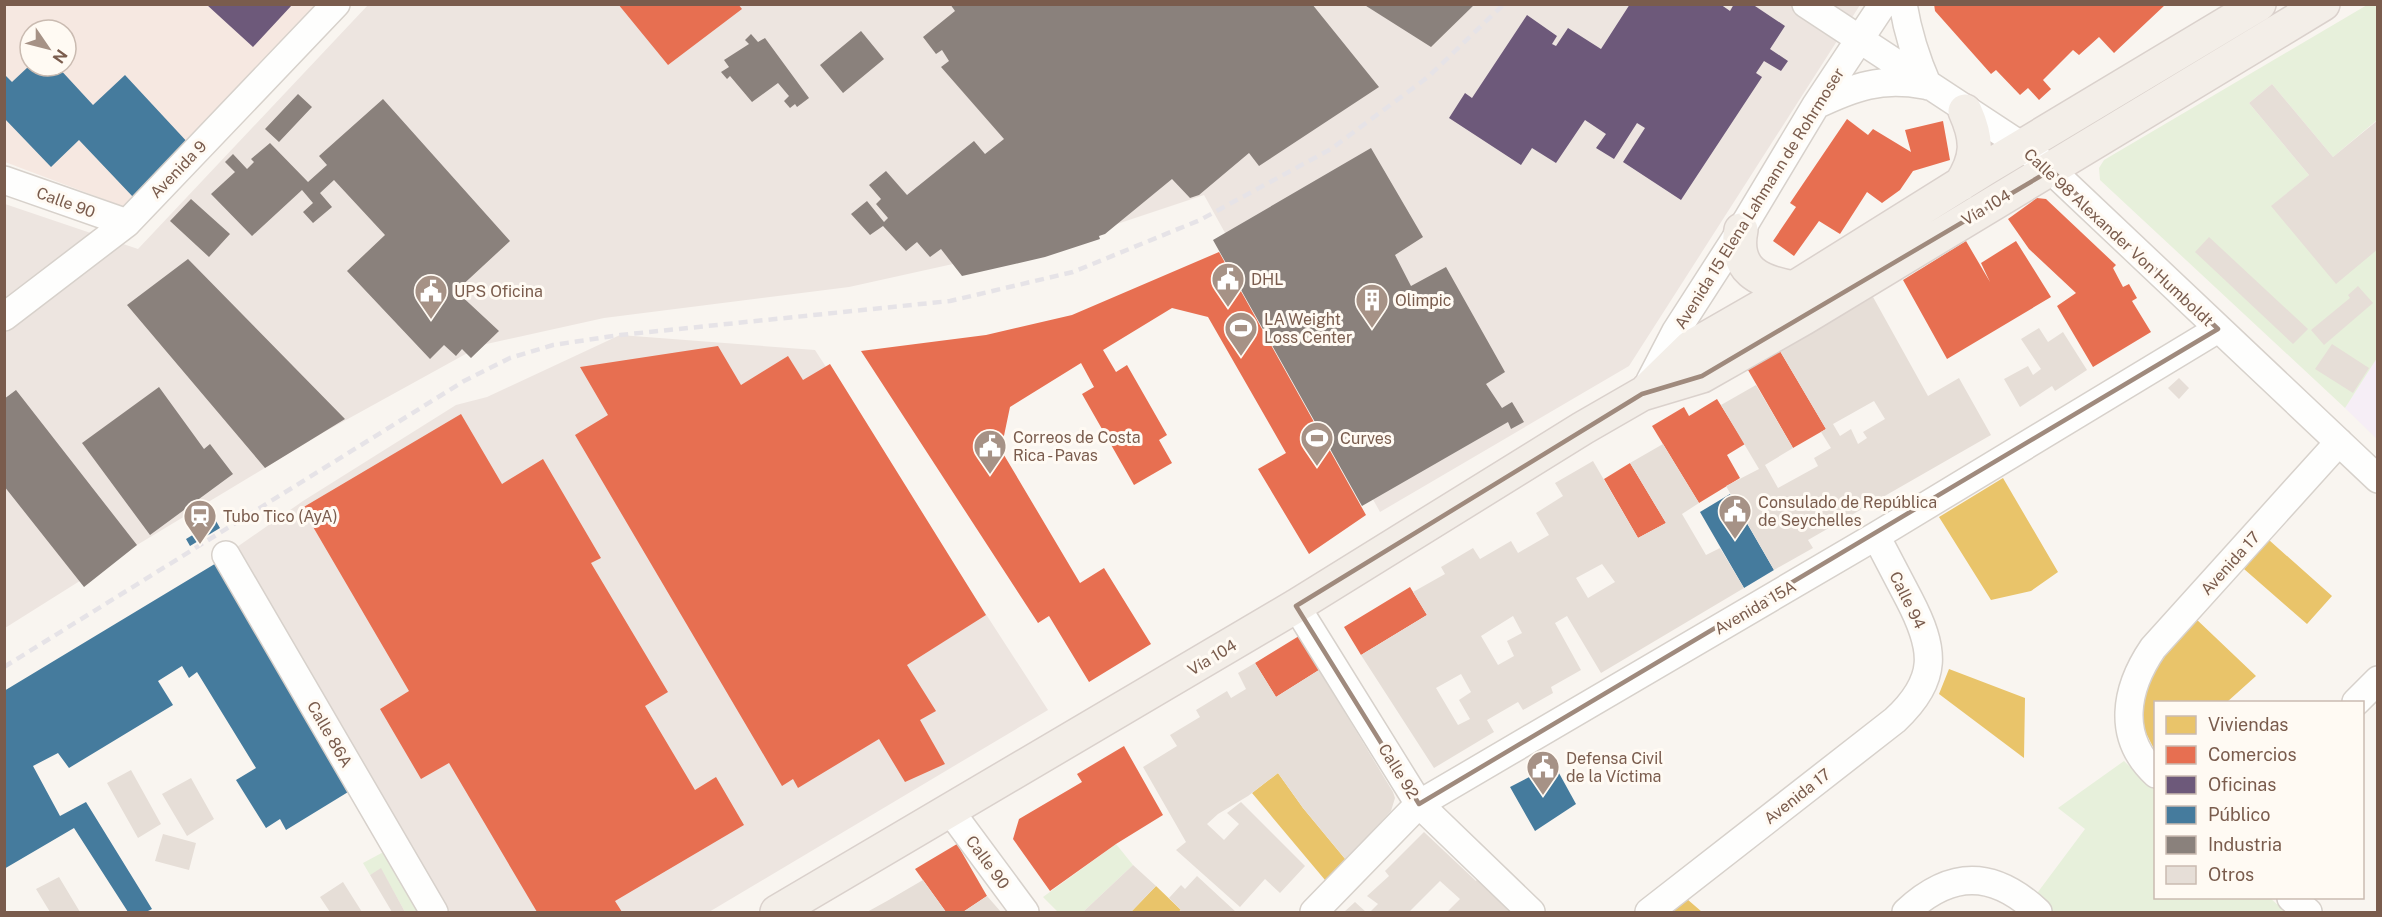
<svg xmlns="http://www.w3.org/2000/svg" width="2382" height="917" font-family="'Public Sans',sans-serif">
	<style>
		.commercial { fill: #f6e8e1; fill-rule: evenodd }
		.industrial { fill: #ede5e0 }
		.education { fill: #f6eef6 }
		.green { fill: #e7f0db }
		.homes { fill: #e9c46a }
		.shops { fill: #e76f51 }
		.offices { fill: #6d597a }
		.public { fill: #457b9d }
		.industry { fill: #8a817c }
		.building { fill: #e6ded7; fill-rule: evenodd }
		.lines { fill: none; stroke-linecap: round; stroke-linejoin: round }
		.minor-casing { stroke: #d7d1cb; stroke-width: 30 }
		.major-casing { stroke: #dad1cc; stroke-width: 36 }
		.minor { stroke: #fefefd; stroke-width: 27 }
		.major { stroke: #f3eee8; stroke-width: 33 }
		.rail { stroke: #e6e3e7; stroke-width: 4.5; stroke-dasharray: 9 6; stroke-linecap: butt }
		.marked { fill: none; stroke: #9f8a7d; stroke-width: 4.5; stroke-linejoin: round }
		.labels { text-anchor: middle; stroke-width: 6; stroke-linejoin: round; paint-order: stroke }
		.street-label { font-size: 16px; fill: #7a5c4d; stroke: #fffaf3 }
		.poi-label { font-size: 16px; fill: #7a5c4d; stroke: #fffaf3; text-anchor: start }
	</style>
	<rect width="100%" height="100%" fill="#f9f5f0"/>
	<!-- commercial -->
	<path class="commercial" d="M4 5H320L127 208 5 162ZM30 30H66V66H30Z"/>
	<!-- industrial -->
	<path class="industrial" d="M368 5H1860L1629 366 1380 512 1204 195 1084 235 849 287 604 318 482 345 326 431 137 545 5 628V204L138 249Z
		M620 335 815 350 1048 710 709 912H448L237 547 303 501 456 405 487 397Z"/>
	<!-- education -->
	<path class="education" d="M2377 358V439L2345 408Z"/>
	<!-- green -->
	<path class="green" d="M2367 5H2377V120L2333 157 2272 84 2249 103 2309 175 2272 206 2377 249V358L2345 408 2100 180 2099 168 2104 160Z
		M2124 761 2155 791 2156 898H2270L2286 912H2053L2035 896 2085 829 2058 808Z
		M1116 844 1133 865 1083 912H1058L1043 897Z
		M389 849 425 912H405L381 869 370 875 363 863Z"/>
	<!-- homes -->
	<path class="homes" d="M2003 478 2058 572 2031 591 1991 600 1939 517Z
		M2269 540 2332 596 2307 624 2244 569Z
		M2194 617 2256 676 2227 702H2156V753L2142 725 2140 708 2155 664Z
		M1949 669 2025 698 2024 758 1939 694Z
		M1278 773 1303 808 1346 860 1325 880 1252 793Z
		M1156 886 1181 910 1178 912H1131Z
		M1687 899 1702 912H1671Z"/>
	<!-- shops -->
	<path class="shops" d="M618 4H738L742 9 668 65Z
		M1934 4H2166L2114 53 2099 37 2079 55 2073 50 2043 80 2051 89 2039 100 2028 88 2020 95 1996 70 1991 74 1935 11Z
		M1847 119 1868 135 1873 129 1911 152 1905 130 1943 121 1950 160 1913 171 1900 190 1882 203 1867 192 1840 234 1819 221 1794 256 1773 241 1796 207 1790 203Z
		M2037 198 2046 199 2116 265 2113 268 2123 287 2129 284 2137 298 2132 301 2151 332 2093 367 2057 306 2076 293 2029 249 2008 219Z
		M1966 241 1990 282 1981 263 2016 241 2051 297 1947 359 1903 280Z
		M1219 252 1366 515 1309 554 1258 469 1286 453 1208 317 1172 308 1103 350 1116 372 1127 365 1167 435 1159 440 1172 463 1134 485 1082 394 1094 387 1081 363 1010 407 1001 450 1080 583 1104 568 1151 644 1089 682 1049 616 1038 623 861 351 986 335 1072 315Z
		M718 346 741 385 788 356 803 380 830 364 986 615 907 665 936 711 920 720 945 764 905 782 879 739 798 788 793 779 782 786 575 435 608 415 580 367Z
		M1780 351 1826 429 1793 448 1748 370Z
		M1717 399 1745 444 1727 455 1740 478 1699 503 1652 426 1684 407 1689 416Z
		M461 414 502 484 543 459 601 558 591 563 668 692 645 706 695 790 716 777 744 825 615 901 622 912H537L449 763 421 779 380 709 409 691 302 508Z
		M1630 463 1666 523 1638 538 1604 479Z
		M1410 587 1427 615 1361 655 1344 627Z
		M1299 636 1319 670 1276 697 1255 663Z
		M1124 746 1163 815 1116 844 1050 891 1013 839 1019 819 1082 782 1077 774Z
		M957 844 987 896 963 912H946L915 869Z"/>
	<!-- offices -->
	<path class="offices" d="M1630 4H1720L1730 11 1734 4H1752L1785 26 1770 49 1788 61 1781 71 1764 61 1756 73 1762 77 1681 200 1623 162 1645 128 1637 123 1614 159 1596 148 1606 134 1585 120 1556 163 1532 148 1521 165 1449 118 1465 93 1472 98 1527 15 1557 36 1552 44 1556 46 1568 28 1601 49Z
		M207 5H292L253 47Z"/>
	<!-- public -->
	<path class="public" d="M29 66H57L93 105 125 75 190 145 134 198 79 140 51 167 4 118V74L12 82Z
		M1730 494 1774 570 1744 588 1700 512Z
		M216 521 220 528 190 546 186 539Z
		M218 562 353 789 286 830 280 819 266 828 236 780 256 768 197 672 189 678 182 666 158 681 173 705 69 768 58 753 33 766 60 816 86 802 152 909 146 912H128L74 828 4 869V691Z
		M1554 764 1576 804 1535 831 1510 787Z"/>
	<!-- industry -->
	<path class="industry" d="M950 4H1312L1379 87 1259 166 1249 153 1199 195 1190 198 1172 179 1105 234 1099 236 1100 239 1045 257 962 276 941 249 930 257 917 242 906 251 883 226 870 235 851 214 867 201 884 222 888 218 876 204 881 199 869 185 886 171 907 195 974 141 985 154 1004 139 941 67 949 61 942 50 936 54 923 37 955 11Z
		M1363 4H1475L1431 47Z
		M861 31 884 59 843 93 820 65Z
		M751 34 758 42 765 38 809 98 797 107 795 104 790 108 784 101 789 96 778 83 752 102 730 76 727 79 721 72 729 67 724 60 749 44 745 40Z
		M298 94 312 107 279 142 265 129Z
		M383 99 510 241 456 291 499 331 471 358 462 349 456 356 444 345 430 359 347 271 385 235 334 180 320 193 332 207 313 223 303 212 313 203 302 190 252 236 211 194 235 172 225 162 233 154 247 169 254 162 251 159 270 143 308 182 327 165 319 156Z
		M1371 148 1423 237 1395 255 1411 286 1446 267 1505 372 1486 384 1502 408 1512 402 1524 422 1511 429 1508 422 1362 506 1213 240Z
		M191 199 230 234 209 257 170 221Z
		M188 259 345 419 265 468 127 305Z
		M159 387 204 449 210 444 233 474 150 535 82 443Z
		M16 390 137 545 84 587 4 486V399Z"/>
	<!-- building -->
	<path class="building" d="M2272 84 2333 157 2378 120V249L2336 284 2271 206 2309 175 2249 103Z
		M2209 237 2308 329 2293 344 2195 252Z
		M2358 286 2373 303 2324 345 2311 330 2350 298 2348 295Z
		M1873 297 1928 396 1959 378 1991 435 1808 540 1813 548 1774 570 1726 486 1759 469 1721 405 1756 385 1793 448 1765 465 1778 488 1818 466 1814 458 1831 448 1821 432 1826 429 1780 351ZM1874 401 1885 419 1863 432 1867 438 1858 444 1851 429 1840 436 1833 424Z
		M2039 328 2048 342 2063 332 2087 370 2055 391 2052 386 2020 407 2004 379 2028 366 2033 375 2041 369 2021 339Z
		M2332 344 2369 368 2353 393 2315 369Z
		M2179 378 2189 388 2179 399 2168 388Z
		M1663 444 1699 503 1682 514 1706 555 1720 548 1744 588 1601 673 1567 616 1555 623 1581 670 1551 687 1553 693 1523 710 1518 702 1487 720 1494 732 1434 768 1361 655 1427 615 1413 592 1445 574 1441 567 1473 548 1480 559 1511 541 1518 553 1549 535 1536 513 1563 496 1555 483 1593 461 1638 538 1666 523 1630 463ZM1602 564 1615 582 1588 598 1576 578ZM1513 616 1522 633 1507 641 1514 656 1498 665 1481 636ZM1461 674 1471 692 1459 700 1470 719 1458 725 1436 688Z
		M1255 663 1276 697 1319 670 1393 792 1395 798 1391 811 1346 860 1303 808 1278 773 1248 796 1218 814 1207 824 1224 840 1239 824 1227 813 1241 802 1305 866 1280 893 1265 879 1240 907 1176 850 1186 842 1143 767 1177 746 1170 735 1200 717 1196 710 1227 691 1231 698 1246 689 1238 673Z
		M131 770 161 824 138 838 107 783Z
		M191 778 214 819 187 836 162 794Z
		M1424 832 1476 881 1479 877 1516 912H1447L1460 899 1440 881 1409 912H1370L1378 904 1367 896 1389 876 1385 871Z
		M163 834 196 843 189 870 155 861Z
		M1133 865 1156 886 1131 912H1083Z
		M381 868 405 912H392L370 875Z
		M1197 876 1236 912H1178L1181 910 1169 898 1181 885 1185 889Z
		M59 877 80 912H50L36 889Z
		M923 880 946 912H867L887 901Z
		M343 882 362 912H330L320 897Z
		M987 896 1001 912H963Z
		M1355 902 1366 912H1344Z"/>
	<g class="lines">
		<defs>
			<path id="minor" d="M1806 4 2022 146 2051 170 2378 479
				M1903 4C1908 34 1916 59 1928 86
				M1816 105C1854 87 1881 77 1924 85
				M4 180 127 223
				M4 317 127 223 336 4
				M1650 381 1676 331 1741 230 1816 105 1883 4
				M226 555 434 912
				M1296 606 1419 804 1531 912
				M2356 702 2378 680
				M2156 774C2116 737 2125 689 2153 648L2339 442
				M951 812 1025 912
				M2291 898 2308 912
				M1314 912 1419 804 1876 536 2218 329
				M1649 912 1895 720C1939 679 1935 649 1909 599 1898 578 1887 557 1876 536
				M1906 912C1951 870 1993 870 2038 912"/>
			<path id="major" d="M1961 184C1978 157 1978 140 1965 111
				M1741 230C1733 270 1759 282 1794 288
				M1647 390 1691 347 1794 288 1986 168 2259 4
				M777 912 1296 606 1583 428 1642 394 1702 376 1804 318 2323 4"/>
		</defs>
		<!-- minor casing -->
		<use href="#minor" class="minor-casing"/>
		<!-- major casing -->
		<use href="#major" class="major-casing"/>
		<!-- minor -->
		<use href="#minor" class="minor"/>
		<!-- major -->
		<use href="#major" class="major"/>
		<!-- rail -->
		<path class="rail" d="M4 667 464 381 510 358 553 345 620 335 950 301 1073 272 1200 220 1331 149 1428 77 1504 4"/>
	</g>
	<!-- marked area -->
	<path class="marked" d="M2051 170 2218 329 1419 804 1296 606 1642 394 1702 376Z"/>
	<!-- icons -->
	<defs>
		<symbol id="civic-pin" viewBox="-11 -11 22 30"><path d="M0 17L-7.5 6A9.5 9.5 0 1 1 7.5 6Z" fill="#a69286" stroke="#fffaf3"/><path d="M-.6-6.5H3V-4.5H.6V-3L4-1V1h2V6H-6V1h2V-1L-.6-3ZM-1.2 2.5V6h2.4V2.5Z" fill="#fff"/></symbol>
		<symbol id="building-pin" viewBox="-11 -11 22 30"><path d="M0 17L-7.5 6A9.5 9.5 0 1 1 7.5 6Z" fill="#a69286" stroke="#fffaf3"/><path d="M-4-6H4V6H1V3H-1V6H-4ZM-2.5-4.3h1.7v1.8h-1.7ZM.8-4.3h1.7v1.8H.8ZM-2.5-1h1.7V.8h-1.7ZM.8-1h1.7V.8H.8Z" fill="#fff"/></symbol>
		<symbol id="stadium-pin" viewBox="-11 -11 22 30"><path d="M0 17L-7.5 6A9.5 9.5 0 1 1 7.5 6Z" fill="#a69286" stroke="#fffaf3"/><path d="M0-5a6.5 5 0 1 0 0 10a6.5 5 0 1 0 0-10ZM-3.5-1.8h7v3.6h-7Z" fill="#fff"/></symbol>
		<symbol id="station-pin" viewBox="-11 -11 22 30"><path d="M0 17L-7.5 6A9.5 9.5 0 1 1 7.5 6Z" fill="#a69286" stroke="#fffaf3"/><path d="M-3-6H3Q5-6 5-4V2Q5 4 3 4L4.5 6H3L1.5 4h-3L-3 6H-4.5L-3 4Q-5 4-5 2V-4Q-5-6-3-6ZM-3.5-4v3h7v-3ZM-3.5 1v1.5H-2V1ZM2 1v1.5H3.5V1Z" fill="#fff"/></symbol>
	</defs>
	<g fill-rule="evenodd">
		<use href="#civic-pin" x="1209" y="260" width="38" height="52"/>
		<use href="#civic-pin" x="412" y="272" width="38" height="52"/>
		<use href="#building-pin" x="1353" y="281" width="38" height="52"/>
		<use href="#stadium-pin" x="1222" y="309" width="38" height="52"/>
		<use href="#stadium-pin" x="1298" y="419" width="38" height="52"/>
		<use href="#civic-pin" x="971" y="427" width="38" height="52"/>
		<use href="#civic-pin" x="1716" y="492" width="38" height="52"/>
		<use href="#station-pin" x="181" y="497" width="38" height="52"/>
		<use href="#civic-pin" x="1524" y="748" width="38" height="52"/>
	</g>
	<g class="labels">
		<!-- street labels -->
		<g class="street-label">
			<text transform="translate(178 169) rotate(-46)" y="6">Avenida 9</text>
			<text transform="translate(1759 198) rotate(-58)" y="6">Avenida 15 Elena Lahmann de Rohrmoser</text>
			<text transform="translate(66 202) rotate(20)" y="6">Calle 90</text>
			<text transform="translate(1986 207) rotate(-31)" y="6">Vía 104</text>
			<text transform="translate(2119 237) rotate(43)" y="6">Calle 98 Alexander Von Humboldt</text>
			<text transform="translate(2230 563) rotate(-48)" y="6">Avenida 17</text>
			<text transform="translate(1908 600) rotate(64)" y="6">Calle 94</text>
			<text transform="translate(1755 607) rotate(-30)" y="6">Avenida 15A</text>
			<text transform="translate(1212 657) rotate(-31)" y="6">Vía 104</text>
			<text transform="translate(330 734) rotate(60)" y="6">Calle 86A</text>
			<text transform="translate(1399 771) rotate(58)" y="6">Calle 92</text>
			<text transform="translate(1797 796) rotate(-38)" y="6">Avenida 17</text>
			<text transform="translate(988 862) rotate(54)" y="6">Calle 90</text>
		</g>
		<!-- poi labels -->
		<g class="poi-label">
			<text x="1251" y="285">DHL</text>
			<text x="454" y="297">UPS Oficina</text>
			<text x="1395" y="306">Olimpic</text>
			<text x="1264" y="325">LA Weight<tspan x="1264" dy="18">Loss Center</tspan></text>
			<text x="1013" y="443">Correos de Costa<tspan x="1013" dy="18">Rica - Pavas</tspan></text>
			<text x="1340" y="444">Curves</text>
			<text x="1758" y="508">Consulado de República<tspan x="1758" dy="18">de Seychelles</tspan></text>
			<text x="223" y="522">Tubo Tico (AyA)</text>
			<text x="1566" y="764">Defensa Civil<tspan x="1566" dy="18">de la Víctima</tspan></text>
		</g>
	</g>
	<!-- border -->
	<rect width="2382" height="917" fill="none" stroke="#7a5c4d" stroke-width="12"/>
	<!-- legend -->
	<rect x="2154" y="701" width="210" height="198" fill="#fffaf3" stroke="#cabbb1" stroke-width="1.5"/>
	<rect x="2166" y="716" width="30" height="18" fill="#e9c46a" stroke="#cabbb1" stroke-width="1.5"/>
	<text x="2208" y="731" font-size="18" fill="#7a5c4d">Viviendas</text>
	<rect x="2166" y="746" width="30" height="18" fill="#e76f51" stroke="#cabbb1" stroke-width="1.5"/>
	<text x="2208" y="761" font-size="18" fill="#7a5c4d">Comercios</text>
	<rect x="2166" y="776" width="30" height="18" fill="#6d597a" stroke="#cabbb1" stroke-width="1.5"/>
	<text x="2208" y="791" font-size="18" fill="#7a5c4d">Oficinas</text>
	<rect x="2166" y="806" width="30" height="18" fill="#457b9d" stroke="#cabbb1" stroke-width="1.5"/>
	<text x="2208" y="821" font-size="18" fill="#7a5c4d">Público</text>
	<rect x="2166" y="836" width="30" height="18" fill="#8a817c" stroke="#cabbb1" stroke-width="1.5"/>
	<text x="2208" y="851" font-size="18" fill="#7a5c4d">Industria</text>
	<rect x="2166" y="866" width="30" height="18" fill="#e6ded7" stroke="#cabbb1" stroke-width="1.5"/>
	<text x="2208" y="881" font-size="18" fill="#7a5c4d">Otros</text>
	<!-- north arrow -->
	<g transform="translate(48 48) rotate(125)"><circle r="28" fill="#fffaf3" stroke="#cabbb1" stroke-width="1.5"/>
	<path d="M0-4.5L10 22L0 15L-10 22Z" fill="#a69286"/>
	<text y="-9" font-size="16" font-weight="bold" text-anchor="middle" fill="#7a5c4d">N</text>
	</g>
</svg>
